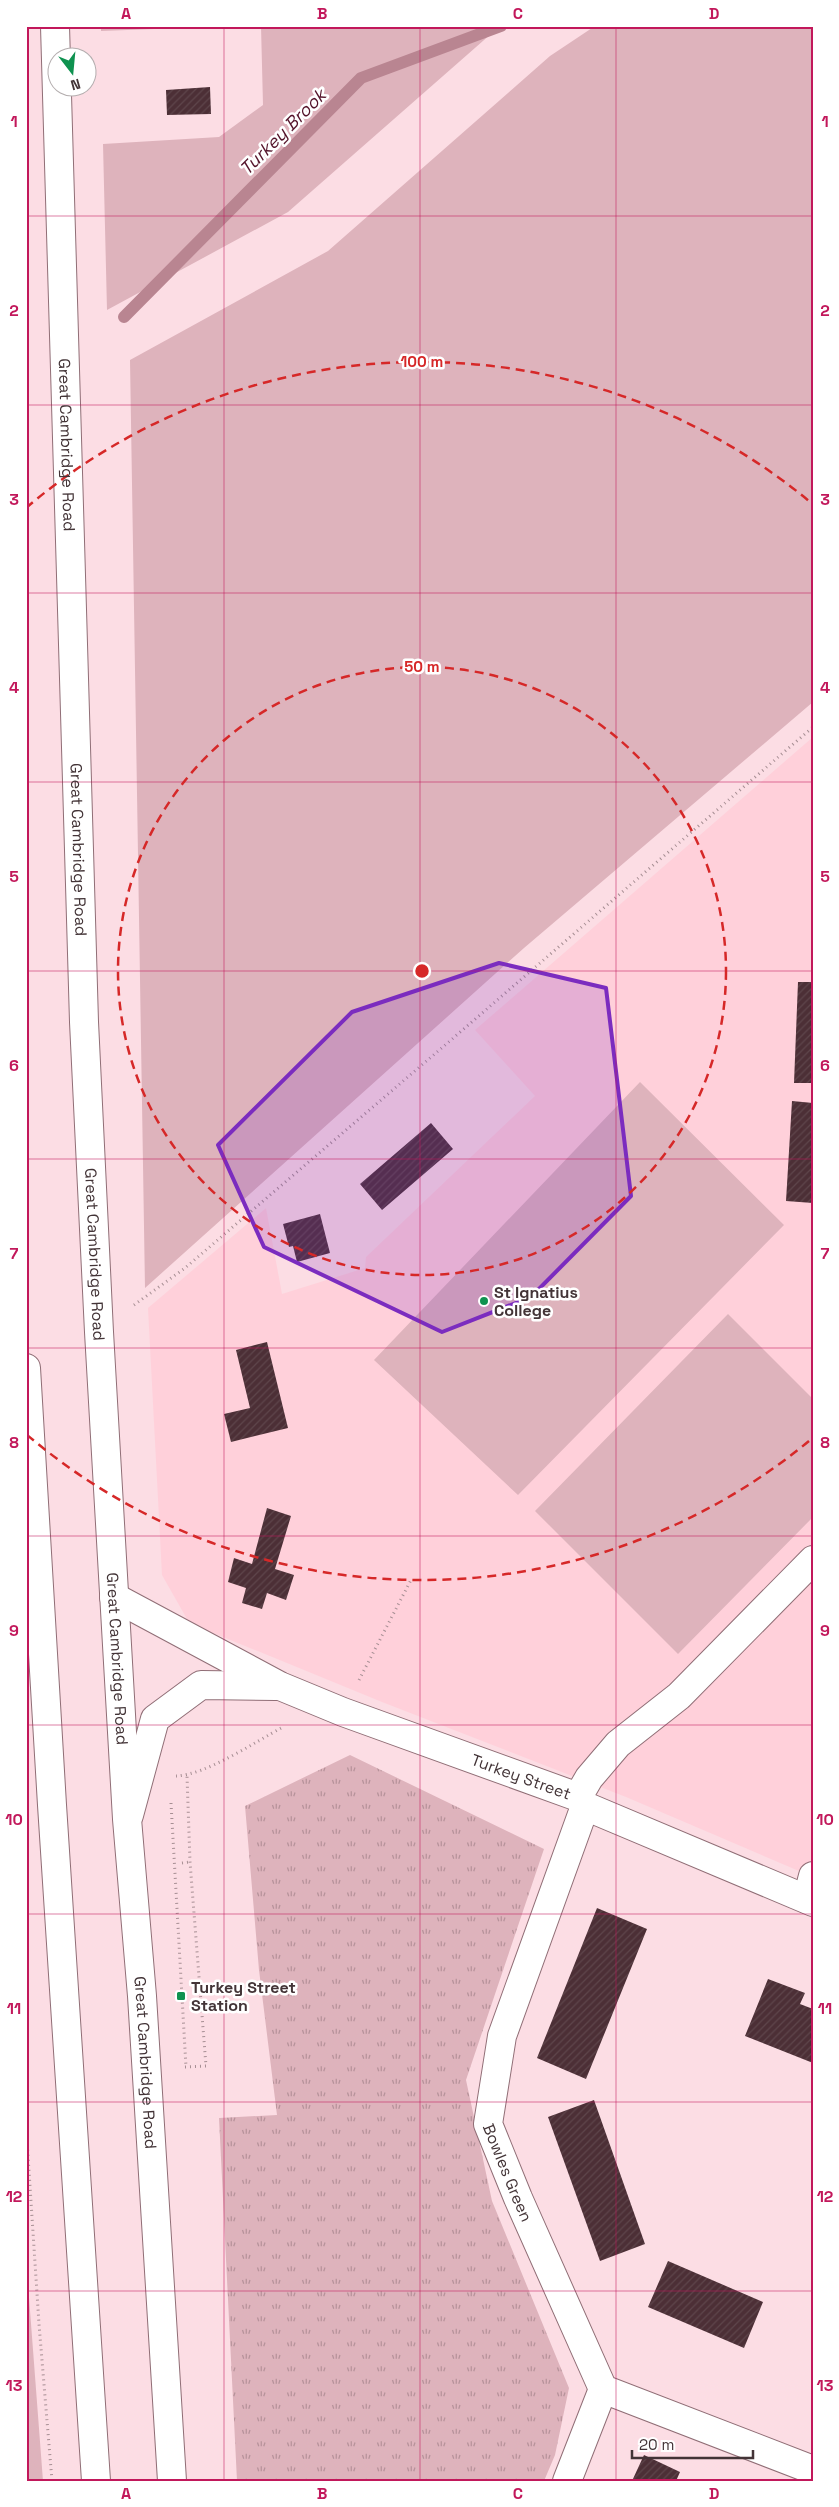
<svg xmlns="http://www.w3.org/2000/svg" width="839" height="2507" font-family="'Space Grotesk',sans-serif">
	<style>
		.built { fill: #ffd0da }
		.grass { fill: url(#grass-tufts) }
		.green { fill: #deb3bc }
		.lines { fill: none; stroke-linecap: round; stroke-linejoin: round }
		.stream { stroke: #b98591; stroke-width: 12 }
		.building { fill: url(#building-hatch) }
		.minor-casing { stroke: #906e76; stroke-width: 30 }
		.highway-casing { stroke: #906e76; stroke-width: 30 }
		.path { stroke: #a68e93; stroke-width: 3; stroke-dasharray: 1 4; stroke-linecap: butt }
		.minor { stroke: #fff; stroke-width: 28 }
		.highway { stroke: #fff; stroke-width: 28 }
		.marked { fill: #7b2cbf; fill-opacity: 0.2; stroke: #7b2cbf; stroke-width: 4; stroke-linejoin: round }
		.grid { fill: none; stroke: #c2185b; stroke-width: 1; stroke-opacity: 0.55 }
		.ring { fill: none; stroke: #d62828; stroke-width: 2.5; stroke-dasharray: 9 6 }
		.poi-dot { fill: #0f9250; stroke: #fff; stroke-width: 2 }
		.labels { text-anchor: middle; stroke-width: 5; stroke-linejoin: round; paint-order: stroke }
		.street-label { font-size: 16px; fill: #433437; stroke: #fff }
		.poi-label { font-size: 16px; font-weight: bold; fill: #433437; stroke: #fff; text-anchor: start }
		.water-label { font-size: 18px; font-style: italic; fill: #54132a; stroke: #fff }
		.centre { fill: #d62828; stroke: #fff; stroke-width: 2.5 }
		.ring-label { font-size: 15px; text-anchor: middle; font-weight: bold; fill: #d62828; stroke: #fff; stroke-width: 5; stroke-linejoin: round; paint-order: stroke }
		.neatline { fill: none; stroke: #c2185b; stroke-width: 2 }
		.grid-label { font-size: 16px; text-anchor: middle; font-weight: bold; fill: #c2185b }
	</style>
	<defs>
		<pattern id="grass-tufts" width="24" height="20" patternUnits="userSpaceOnUse" patternTransform="scale(1.25)"><rect width="24" height="20" fill="#deb3bc"/><path d="M3 7l-1-3M5 7V3M7 7l1-3M15 17l-1-3M17 17v-4M19 17l1-3" fill="none" stroke="#b6929a"/></pattern>
		<pattern id="building-hatch" width="6" height="6" patternUnits="userSpaceOnUse" patternTransform="scale(1.25)"><rect width="6" height="6" fill="#4c2f36"/><path d="M-1 1l2-2M0 6l6-6M5 7l2-2" fill="none" stroke="#5e454b"/></pattern>
	</defs>
	<rect width="100%" height="100%" fill="#fcdde4"/>
	<!-- built -->
	<path class="built" d="M813 737V1877L626 1797 382 1702 211 1632 187 1619 162 1575 148 1308 266 1208 282 1294 365 1268 366 1257 535 1096 475 1030Z"/>
	<!-- grass -->
	<path class="grass" d="M350 1755 544 1849 466 2080 492 2201 569 2388 555 2455 544 2481H237L219 2118 277 2115 259 1970 245 1806Z"/>
	<!-- green -->
	<path class="green" d="M101 26H234L101 31Z
		M261 26H500L288 212 107 310 103 144 219 137 263 105Z
		M595 26H813V702L524 948 145 1288 130 360 328 251 550 56Z
		M640 1082 784 1225 518 1495 374 1360Z
		M728 1314 813 1399V1517L678 1654 535 1511Z
		M26 2258 43 2481H26Z"/>
	<g class="lines">
		<!-- stream -->
		<path class="stream" d="M124 317 361 78 501 26"/>
	</g>
	<!-- building -->
	<path class="building" d="M210 87 211 114 167 115 166 90Z
		M798 982H813V1083H794Z
		M792 1101 813 1103V1203L786 1201Z
		M431 1123 453 1149 382 1210 360 1184Z
		M320 1214 330 1253 297 1262 293 1246 289 1247 283 1224Z
		M267 1342 288 1428 231 1442 224 1414 250 1408 236 1350Z
		M267 1508 291 1516 275 1569 294 1575 286 1600 267 1593 262 1609 242 1603 246 1588 228 1582 234 1558 252 1564Z
		M597 1908 647 1929 586 2079 537 2058Z
		M768 1979 805 1993 800 2004 813 2009V2063L745 2036Z
		M594 2100 645 2244 600 2261 548 2117Z
		M668 2261 763 2302 744 2348 648 2307Z
		M644 2455 680 2472 676 2481H632Z"/>
	<g class="lines">
		<defs>
			<g id="minor">
				<path id="s1" d="M114 1597 280 1686 343 1712 578 1797 585 1806 813 1902"/>
				<path d="M578 1797 589 1778 618 1744 679 1696 813 1560"/>
				<path id="s2" d="M585 1806 502 2036 488 2124 518 2198 603 2389 813 2470"/>
				<path d="M129 1815 155 1719 201 1685 276 1686"/>
				<path d="M807 1899 813 1876"/>
				<path d="M567 2481 603 2389"/>
			</g>
			<g id="highway">
				<path id="s3" d="M55 26 84 1022 99 1332 127 1819 142 1996 172 2481"/>
				<path d="M26 1368 52 1805 96 2481"/>
			</g>
		</defs>
		<!-- minor casing -->
		<use href="#minor" class="minor-casing"/>
		<!-- highway casing -->
		<use href="#highway" class="highway-casing"/>
		<!-- path -->
		<path class="path" d="M134 1305 185 1268 451 1040 813 727
			M359 1680 412 1578
			M176 1776C206 1775 255 1742 283 1727
			M171 1803 186 2067
			M182 1863 190 1862
			M185 2067 206 2066 190 1862 187 1776
			M26 2125 39 2324 52 2481"/>
		<!-- minor -->
		<use href="#minor" class="minor"/>
		<!-- highway -->
		<use href="#highway" class="highway"/>
	</g>
	<!-- marked area -->
	<path class="marked" d="M499 963 606 988 631 1196 531 1297 442 1332 264 1247 218 1145 352 1012Z"/>
	<!-- grid -->
	<path class="grid" d="M224 26V2481M420 26V2481M616 26V2481M26 216H813M26 405H813M26 593H813M26 782H813M26 971H813M26 1159H813M26 1348H813M26 1536H813M26 1725H813M26 1914H813M26 2102H813M26 2291H813"/>
	<!-- distance rings -->
	<g class="ring">
		<circle cx="422" cy="971" r="304"/>
		<path d="M809 1441A609 609 0 0 1 26 1434M26 508A609 609 0 0 1 809 501"/>
	</g>
	<!-- markers -->
	<g class="poi-dot">
		<circle cx="484" cy="1301" r="5"/>
		<rect x="176" y="1991" width="10" height="10" rx="2.5"/>
	</g>
	<g class="labels">
		<!-- street labels -->
		<g class="street-label">
			<text dy="6" stroke="none"><textPath href="#s3" startOffset="419">Great Cambridge Road</textPath></text>
			<text dy="6" stroke="none"><textPath href="#s3" startOffset="824">Great Cambridge Road</textPath></text>
			<text dy="6" stroke="none"><textPath href="#s3" startOffset="1229">Great Cambridge Road</textPath></text>
			<text dy="6" stroke="none"><textPath href="#s3" startOffset="1634">Great Cambridge Road</textPath></text>
			<text dy="6" stroke="none"><textPath href="#s1" startOffset="446">Turkey Street</textPath></text>
			<text dy="6" stroke="none"><textPath href="#s3" startOffset="2039">Great Cambridge Road</textPath></text>
			<text dy="6" stroke="none"><textPath href="#s2" startOffset="386">Bowles Green</textPath></text>
		</g>
		<!-- poi labels -->
		<g class="poi-label">
			<text x="494" y="1298">St Ignatius<tspan x="494" dy="18">College</tspan></text>
			<text x="191" y="1993">Turkey Street<tspan x="191" dy="18">Station</tspan></text>
		</g>
		<!-- water labels -->
		<g class="water-label">
			<text transform="translate(283 132) rotate(-45)" y="6">Turkey Brook</text>
		</g>
	</g>
	<circle cx="422" cy="971" r="8" class="centre"/>
	<g class="ring-label">
		<text x="422" y="367">100 m</text>
		<text x="422" y="672">50 m</text>
	</g>
	<!-- border -->
	<rect width="839" height="2507" fill="none" stroke="#ffffff" stroke-width="55"/>
	<!-- north arrow -->
	<g transform="translate(72 72) rotate(164)"><circle r="24" fill="#ffffff" stroke="#b4aeaf"/>
	<path d="M0-4L9 19L0 12L-9 19Z" fill="#0f9250"/>
	<text y="-8" font-size="14" font-weight="bold" text-anchor="middle" fill="#433437">N</text>
	</g>
	<!-- scale -->
	<path d="M632 2450v8h121v-8" fill="none" stroke="#433437" stroke-width="2.5"/>
	<text x="639" y="2450" font-size="15" fill="#433437" stroke="#ffffff" stroke-width="4" paint-order="stroke">20 m</text>
	<rect x="28" y="28" width="784" height="2452" class="neatline"/>
	<g class="grid-label">
		<text x="126" y="19">A</text>
		<text x="322" y="19">B</text>
		<text x="518" y="19">C</text>
		<text x="714" y="19">D</text>
		<text x="14" y="127">1</text>
		<text x="825" y="127">1</text>
		<text x="14" y="316">2</text>
		<text x="825" y="316">2</text>
		<text x="14" y="505">3</text>
		<text x="825" y="505">3</text>
		<text x="14" y="693">4</text>
		<text x="825" y="693">4</text>
		<text x="14" y="882">5</text>
		<text x="825" y="882">5</text>
		<text x="14" y="1071">6</text>
		<text x="825" y="1071">6</text>
		<text x="14" y="1259">7</text>
		<text x="825" y="1259">7</text>
		<text x="14" y="1448">8</text>
		<text x="825" y="1448">8</text>
		<text x="14" y="1636">9</text>
		<text x="825" y="1636">9</text>
		<text x="14" y="1825">10</text>
		<text x="825" y="1825">10</text>
		<text x="14" y="2014">11</text>
		<text x="825" y="2014">11</text>
		<text x="14" y="2202">12</text>
		<text x="825" y="2202">12</text>
		<text x="14" y="2391">13</text>
		<text x="825" y="2391">13</text>
		<text x="126" y="2499">A</text>
		<text x="322" y="2499">B</text>
		<text x="518" y="2499">C</text>
		<text x="714" y="2499">D</text>
	</g>
</svg>
